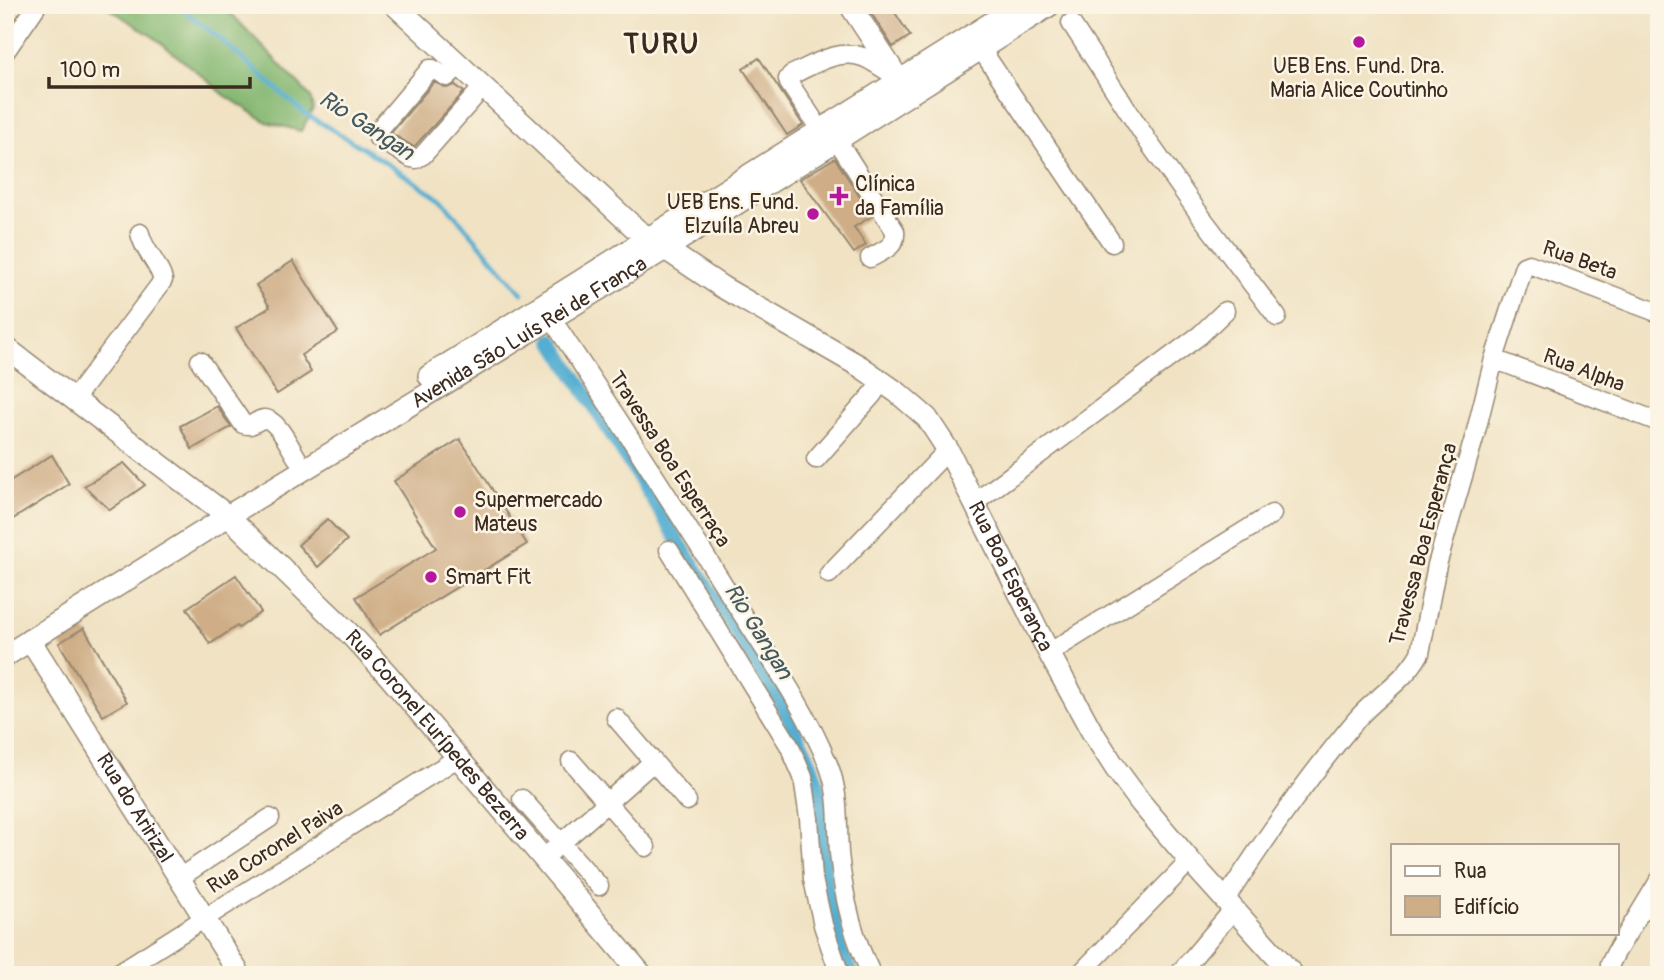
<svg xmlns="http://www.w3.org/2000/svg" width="1664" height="980" font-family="Pangolin,sans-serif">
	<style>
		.forest { fill: #85b872; stroke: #607148; stroke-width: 2 }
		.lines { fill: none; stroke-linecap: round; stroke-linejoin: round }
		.stream { stroke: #54aed1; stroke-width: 4.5 }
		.canal { stroke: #54aed1; stroke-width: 14 }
		.building { fill: #cfae87 }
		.minor-casing { stroke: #968670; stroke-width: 21 }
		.major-casing { stroke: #968670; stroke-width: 24 }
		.minor { stroke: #fff; stroke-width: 18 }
		.major { stroke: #fff; stroke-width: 21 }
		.poi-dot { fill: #b5179e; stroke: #fcf5e5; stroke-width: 2.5 }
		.labels { text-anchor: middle; stroke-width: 5; stroke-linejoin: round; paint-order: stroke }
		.poi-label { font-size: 21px; fill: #3b2a1e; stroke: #fcf5e5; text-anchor: start }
		.street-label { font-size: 21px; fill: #3b2a1e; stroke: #fcf5e5 }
		.water-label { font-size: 23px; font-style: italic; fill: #44585d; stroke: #fcf5e5 }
		.district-label { font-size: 28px; font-weight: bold; letter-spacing: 2px; fill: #3b2a1e; stroke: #fcf5e5 }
	</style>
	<rect width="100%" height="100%" fill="#fcf5e5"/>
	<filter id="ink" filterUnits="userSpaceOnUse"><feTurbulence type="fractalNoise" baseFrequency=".0143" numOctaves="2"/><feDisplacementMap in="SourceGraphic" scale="14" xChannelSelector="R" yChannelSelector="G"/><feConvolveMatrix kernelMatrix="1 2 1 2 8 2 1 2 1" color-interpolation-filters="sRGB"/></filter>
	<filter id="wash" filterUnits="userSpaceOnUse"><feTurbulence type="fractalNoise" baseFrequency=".00686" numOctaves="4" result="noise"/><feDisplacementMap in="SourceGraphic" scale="28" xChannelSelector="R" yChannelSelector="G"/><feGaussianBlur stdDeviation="1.57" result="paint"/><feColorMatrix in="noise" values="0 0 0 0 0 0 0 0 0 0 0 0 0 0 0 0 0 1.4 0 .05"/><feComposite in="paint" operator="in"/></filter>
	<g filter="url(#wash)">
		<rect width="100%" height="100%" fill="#f0e2c3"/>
		<!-- forest -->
		<path class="forest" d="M104 5H223L310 96 313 109 301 131 267 122 226 96 155 38Z"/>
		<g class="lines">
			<!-- stream -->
			<path class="stream" d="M176 5 219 38 304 113 363 148 441 199 522 293"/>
			<!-- canal -->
			<path class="canal" d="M552 340 779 701C795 731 813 760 820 794L825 878 840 948 853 975"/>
		</g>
		<g id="blocks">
			<!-- building -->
			<path class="building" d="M866 5H890L910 36 893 47Z
				M759 58 803 125 787 135 743 69Z
				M434 82 447 88 455 85 464 92 414 147 391 133Z
				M835 158 872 216 854 227 866 245 854 253 800 179Z
				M293 261 338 332 301 355 311 372 277 394 236 328 270 307 256 285Z
				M217 406 231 427 192 449 180 426Z
				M460 439 527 544 379 635 356 597 436 548 394 481Z
				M52 455 69 484 5 524V484Z
				M124 463 145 485 110 510 84 486Z
				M327 519 347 540 318 567 298 545Z
				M236 575 261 612 239 628 237 626 210 644 187 608Z
				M84 628 127 702 103 716 59 643Z"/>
		</g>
	</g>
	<g filter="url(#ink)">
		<use href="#blocks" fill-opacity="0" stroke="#968670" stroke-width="2"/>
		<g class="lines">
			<defs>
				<path id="minor" d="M1071 23 1149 143 1200 215 1277 317
					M981 49 1112 243
					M5 52 36 7
					M460 65 447 77 433 69H430L377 132 378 138 411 158 416 159 423 155 483 87
					M821 131 789 83 788 79 791 75C813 65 838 48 863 57 874 61 885 71 896 76
					M837 140 895 231C897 247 882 251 870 258
					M551 318C614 412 675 507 735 603 768 655 805 707 828 764 840 793 837 822 839 853 843 895 853 938 872 975
					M1494 359 1659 422
					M200 361 243 424C254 428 255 420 264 419 276 417 291 449 297 458
					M74 399 159 286 163 280C158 262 143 250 140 233
					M816 459 873 394 881 381
					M974 503 1200 335 1225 311
					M669 550 789 745 803 777 809 818 813 879 823 925 840 975
					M829 574 948 450
					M1049 653 1272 514
					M616 718 687 801
					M571 761 646 847
					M522 799 599 886
					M544 858 653 762
					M179 878 270 818
					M1225 900C1266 837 1309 776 1357 719 1377 696 1405 681 1420 653L1437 565 1475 435 1494 359 1524 266 1529 264 1659 313
					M115 975 459 757
					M1079 975 1183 868 1191 862
					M1178 975 1233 910
					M1610 975V964L1616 952 1659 881"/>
				<g id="major">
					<path id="s1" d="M395 5 637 230 722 287 861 367 898 393 927 418 948 450 1049 653 1091 730 1116 769 1141 803 1191 862 1293 975"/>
					<path d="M850 5 900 81"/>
					<path id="s2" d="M5 347 228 516 351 635 388 675 642 975"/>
					<path d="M429 376 1020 5"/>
					<path id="s3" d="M30 640 240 975"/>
					<path id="s4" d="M5 656 228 516 665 249 1050 5"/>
				</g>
			</defs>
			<!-- minor casing -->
			<use href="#minor" class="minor-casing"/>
			<!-- major casing -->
			<use href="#major" class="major-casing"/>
			<!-- minor -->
			<use href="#minor" class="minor"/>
			<!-- major -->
			<use href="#major" class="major"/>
		</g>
	</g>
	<!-- markers -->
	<g class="poi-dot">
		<circle cx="1359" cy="42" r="7"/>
		<path d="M835.5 185.5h7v7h7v7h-7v7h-7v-7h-7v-7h7z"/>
		<circle cx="813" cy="214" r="7"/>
		<circle cx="460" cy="512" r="7"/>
		<circle cx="431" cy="577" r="7"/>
	</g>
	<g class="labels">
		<!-- poi labels -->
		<g class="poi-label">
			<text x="1359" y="73" text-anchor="middle">UEB Ens. Fund. Dra.<tspan x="1359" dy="24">Maria Alice Coutinho</tspan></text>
			<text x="855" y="191">Clínica<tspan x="855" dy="24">da Família</tspan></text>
			<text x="799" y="209" text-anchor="end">UEB Ens. Fund.<tspan x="799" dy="24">Elzuíla Abreu</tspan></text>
			<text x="474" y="507">Supermercado<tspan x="474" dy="24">Mateus</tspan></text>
			<text x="445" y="584">Smart Fit</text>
		</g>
		<!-- street labels -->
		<g class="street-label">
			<text transform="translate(1580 260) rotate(20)" y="7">Rua Beta</text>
			<text dy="7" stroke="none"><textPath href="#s4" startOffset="616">Avenida São Luís Rei de França</textPath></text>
			<text transform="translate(1584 370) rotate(21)" y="7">Rua Alpha</text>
			<text transform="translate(670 459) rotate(57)" y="7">Travessa Boa Esperraça</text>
			<text transform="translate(1423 544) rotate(-75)" y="7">Travessa Boa Esperança</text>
			<text dy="7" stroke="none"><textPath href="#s1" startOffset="856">Rua Boa Esperança</textPath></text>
			<text dy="7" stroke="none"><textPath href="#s2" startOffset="583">Rua Coronel Eurípedes Bezerra</textPath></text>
			<text dy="7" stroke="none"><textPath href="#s3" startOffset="198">Rua do Aririzal</textPath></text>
			<text transform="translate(275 847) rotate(-32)" y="7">Rua Coronel Paiva</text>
		</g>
		<!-- water labels -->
		<g class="water-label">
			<text transform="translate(367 125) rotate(33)" y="8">Rio Gangan</text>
			<text transform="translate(759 631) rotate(58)" y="8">Rio Gangan</text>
		</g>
		<!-- district labels -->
		<g class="district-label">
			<text x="662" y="53">TURU</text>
		</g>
	</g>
	<!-- margin -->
	<rect width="1664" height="980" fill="none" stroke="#fcf5e5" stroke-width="28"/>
	<!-- legend -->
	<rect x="1391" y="844" width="228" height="91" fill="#fcf5e5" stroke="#afa495" stroke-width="2"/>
	<rect x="1405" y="866" width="35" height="10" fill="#ffffff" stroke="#afa495" stroke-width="2"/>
	<text x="1454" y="878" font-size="21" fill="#3b2a1e">Rua</text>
	<rect x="1405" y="896" width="35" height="21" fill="#cfae87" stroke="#afa495" stroke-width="2"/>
	<text x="1454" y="914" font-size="21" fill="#3b2a1e">Edifício</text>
	<!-- scale -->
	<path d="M49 77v10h201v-10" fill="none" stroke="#3b2a1e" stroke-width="3.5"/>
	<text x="60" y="77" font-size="21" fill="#3b2a1e" stroke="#fcf5e5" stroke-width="5" paint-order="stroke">100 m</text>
</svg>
